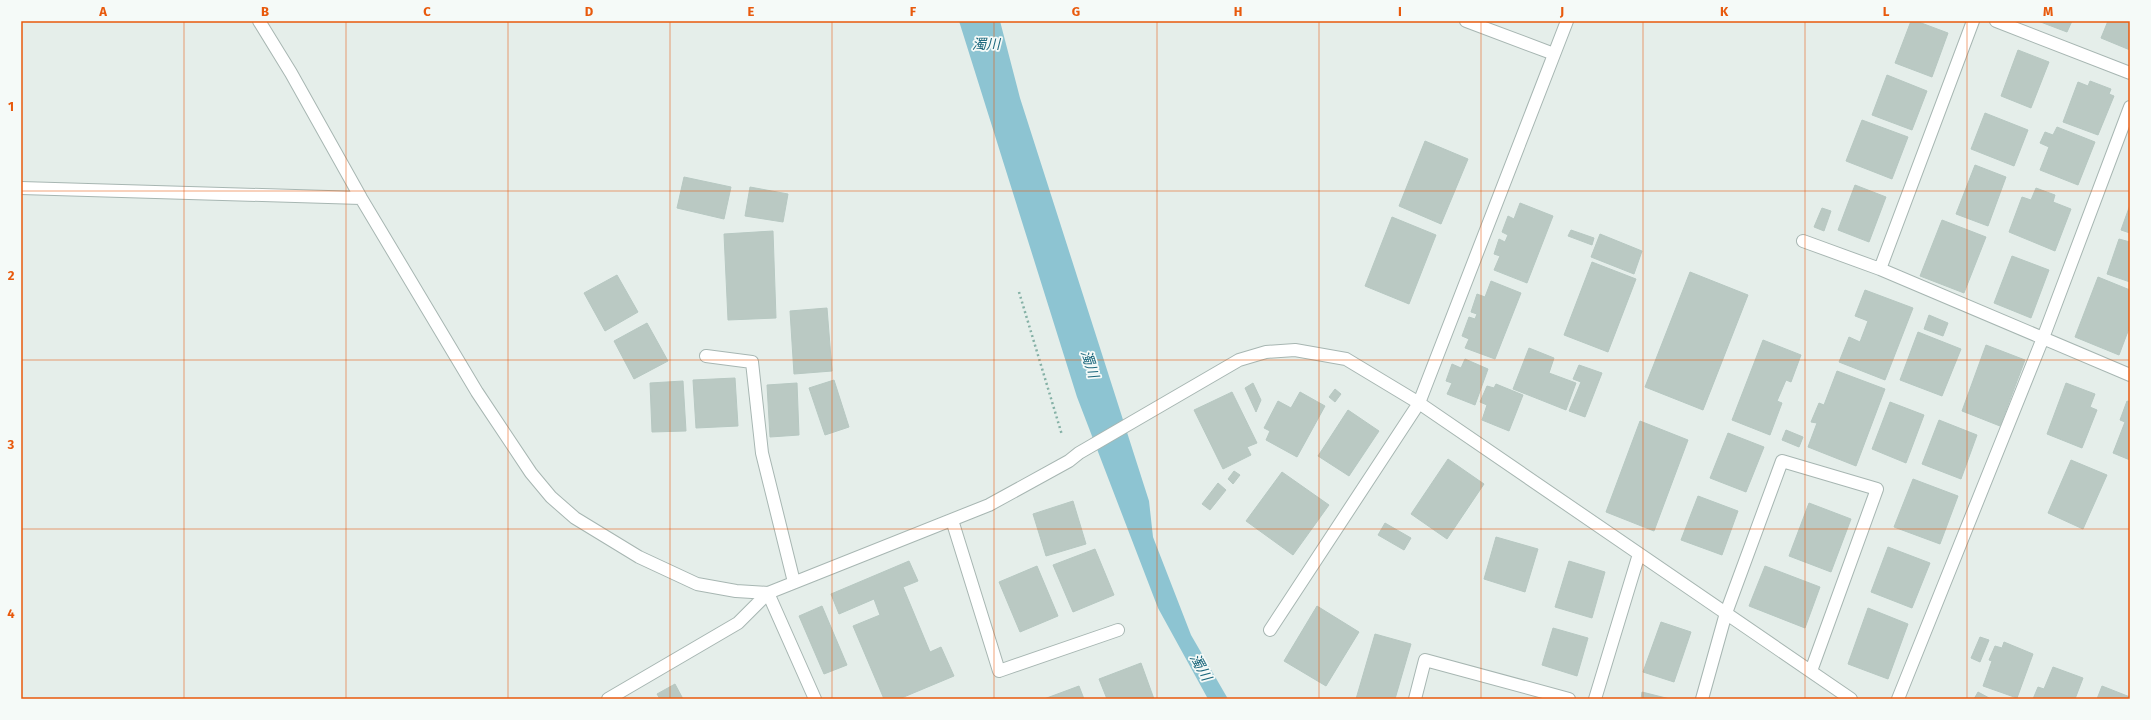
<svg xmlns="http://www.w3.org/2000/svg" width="2151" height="720" font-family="'Fira Sans','Noto Sans JP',sans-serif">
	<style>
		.water { fill: #8dc4d2 }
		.building { fill: #bac9c3; stroke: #b7c8c2 }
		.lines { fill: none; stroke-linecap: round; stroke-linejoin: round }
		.minor-casing { stroke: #a7b6b2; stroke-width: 14 }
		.path { stroke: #85b1a6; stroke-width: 2.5; stroke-dasharray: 2 3; stroke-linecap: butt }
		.minor { stroke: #fff; stroke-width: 12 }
		.grid { fill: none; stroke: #e8590c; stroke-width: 1; stroke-opacity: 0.55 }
		.labels { text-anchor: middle; stroke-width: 3.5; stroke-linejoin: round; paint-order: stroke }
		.water-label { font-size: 14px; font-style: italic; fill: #1d687d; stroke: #f5faf8 }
		.neatline { fill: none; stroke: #e8590c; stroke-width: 1.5 }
		.grid-label { font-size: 13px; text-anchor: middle; font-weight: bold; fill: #e8590c }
	</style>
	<rect width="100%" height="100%" fill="#e5eeea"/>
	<!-- water -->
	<path class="water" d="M959 21H1000L1020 98 1149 501 1153 537 1191 635 1228 699H1208L1158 608 1077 397Z"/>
	<!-- building -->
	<path class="building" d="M1911 21H1916L1948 33 1932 77 1895 63Z
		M2038 21H2072L2067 32Z
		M2108 21H2130V50L2101 38Z
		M2018 50 2049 62 2031 108 2001 96Z
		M1887 75 1927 91 1912 130 1872 115Z
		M2090 81 2111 89 2109 94 2114 96 2098 135 2063 122 2078 82 2088 86Z
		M1985 113 2028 130 2014 166 1971 149Z
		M1862 120 1908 137 1892 179 1846 161Z
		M2057 127 2095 142 2078 185 2040 170 2049 147 2040 143 2045 132 2053 135Z
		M1425 141 1468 159 1441 224 1399 206Z
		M1975 165 2006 177 1988 226 1956 214Z
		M684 177 731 187 724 219 677 208Z
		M1855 185 1886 197 1869 242 1838 230Z
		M750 187 788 194 783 222 745 216Z
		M2036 188 2055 195 2053 202 2071 209 2055 251 2009 232 2022 197 2031 200Z
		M1520 203 1553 216 1527 283 1494 270 1500 256 1494 254 1499 239 1505 242 1508 235 1502 232 1508 216 1514 219Z
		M2130 205V233L2121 230Z
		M1822 208 1831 211 1824 231 1814 227Z
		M1392 217 1436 235 1409 304 1365 286Z
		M1942 220 1986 237 1964 293 1920 276Z
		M1571 230 1594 238 1592 245 1568 236Z
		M773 231 776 318 728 320 724 234Z
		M1600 234 1642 251 1634 274 1591 257Z
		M2119 239 2130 242V282L2107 274Z
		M2012 256 2049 270 2031 318 1994 303Z
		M1592 262 1636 279 1608 352 1564 335Z
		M1690 272 1748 295 1703 410 1645 387Z
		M617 275 638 312 605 331 584 293Z
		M2098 277 2130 290V326L2119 355 2075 337Z
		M1491 281 1521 293 1495 359 1465 348 1469 339 1462 336 1469 317 1475 319 1477 314 1471 312 1477 294 1485 297Z
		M1865 290 1913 308 1885 380 1839 362 1849 337 1860 342 1868 321 1855 316Z
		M827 308 832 371 794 374 790 311Z
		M1929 315 1948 323 1943 336 1924 329Z
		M647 323 668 361 634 379 614 341Z
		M1918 332 1961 349 1942 396 1900 380Z
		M1763 340 1801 355 1791 382 1786 380 1777 401 1782 403 1770 435 1732 420Z
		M1986 345 2025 360 2000 426 1962 411Z
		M1529 348 1554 358 1549 373 1576 383 1566 410 1513 389Z
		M1465 359 1488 369 1475 405 1447 394 1452 383 1446 381 1452 364 1461 368Z
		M1579 365 1602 373 1585 417 1569 411 1581 382 1573 379Z
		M1837 371 1885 389 1856 466 1808 447 1817 423 1811 422 1819 403 1824 405Z
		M735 378 738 426 696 428 693 380Z
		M834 380 849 427 825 435 809 388Z
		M683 381 686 431 652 432 650 383Z
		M797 383 799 435 770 437 767 385Z
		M1253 383 1261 400 1256 412 1245 388Z
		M2066 383 2095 394 2090 407 2097 410 2082 448 2047 434Z
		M1496 384 1523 395 1509 431 1482 420 1487 405 1480 402 1487 386 1494 388Z
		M1335 389 1341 394 1335 402 1329 397Z
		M1232 392 1257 443 1247 447 1251 455 1223 469 1194 410Z
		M1300 392 1325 406 1297 457 1266 440 1270 431 1264 428 1278 401 1291 408Z
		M2127 401 2130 402V460L2113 453 2125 422 2120 420Z
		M1890 402 1924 415 1906 463 1872 449Z
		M1348 410 1379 431 1349 476 1318 456Z
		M1939 420 1977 435 1961 479 1922 464Z
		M1640 421 1688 440 1654 531 1606 512Z
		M1786 430 1803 437 1799 447 1782 440Z
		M1728 433 1764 447 1746 492 1710 478Z
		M1448 459 1484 484 1447 539 1411 514Z
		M2071 460 2107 475 2083 529 2048 513Z
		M1234 471 1240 475 1233 484 1228 479Z
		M1282 472 1329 505 1293 555 1246 521Z
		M1913 479 1958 496 1940 544 1894 527Z
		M1218 483 1226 490 1210 510 1202 504Z
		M1698 496 1738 511 1722 555 1681 540Z
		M1073 501 1086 544 1046 556 1033 514Z
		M1809 503 1851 519 1831 572 1789 556Z
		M1385 523 1411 538 1404 550 1378 535Z
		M1496 537 1538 549 1525 592 1484 579Z
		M1888 547 1930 563 1912 608 1871 592Z
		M1095 549 1114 595 1073 612 1053 565Z
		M909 561 918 581 903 587 930 652 941 647 954 676 899 699H884L853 626 880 615 874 599 839 614 831 594Z
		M1569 561 1605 572 1592 618 1555 607Z
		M1037 566 1058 616 1020 632 999 582Z
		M1765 566 1820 587 1805 628 1749 606Z
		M822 606 847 665 824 674 799 616Z
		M1317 606 1359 632 1326 686 1284 661Z
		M1868 608 1908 624 1888 679 1848 664Z
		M1661 622 1691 632 1674 682 1643 672Z
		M1553 628 1588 638 1577 676 1542 665Z
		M1375 634 1411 644 1395 699H1356Z
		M1980 637 1989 640 1980 662 1971 658Z
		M2004 642 2033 654 2017 698 1983 686 1992 661 1989 660 1995 646 2002 648Z
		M1141 663 1154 699H1107L1099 679Z
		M2053 667 2083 678 2075 699H2033L2038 687 2044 689Z
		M675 684 683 699H660L657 694Z
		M1079 686 1084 699H1044Z
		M2102 686 2130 697V699H2097Z
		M1642 692 1670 699H1641Z
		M1978 692 1991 699H1974Z"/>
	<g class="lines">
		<defs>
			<path id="minor" d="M259 21 291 73 361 198 477 392 531 473 551 497 575 518 639 557 697 584 736 591 768 593 989 505 1069 461 1079 453 1239 360 1266 352 1295 350 1346 359 1419 403 1851 699
				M1466 21 1554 54
				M1996 21 2130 73
				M21 188 361 198
				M1803 241 1880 269 2130 375
				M1880 269 1973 21
				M706 356 752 362 762 453 794 582
				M952 520 999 671 1118 630
				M1270 630 1419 403 1567 21
				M608 699 738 623 768 593 815 699
				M1415 699 1425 660 1569 699
				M1595 699 1639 554
				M1702 699 1726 613 1782 461 1877 489 1811 671
				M1898 699 2043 338 2130 107"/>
		</defs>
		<!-- minor casing -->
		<use href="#minor" class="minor-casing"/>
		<!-- path -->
		<path class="path" d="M1019 292 1062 435"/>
		<!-- minor -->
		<use href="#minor" class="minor"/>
	</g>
	<!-- grid -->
	<path class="grid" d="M184 21V699M346 21V699M508 21V699M670 21V699M832 21V699M994 21V699M1157 21V699M1319 21V699M1481 21V699M1643 21V699M1805 21V699M1967 21V699M21 191H2130M21 360H2130M21 529H2130"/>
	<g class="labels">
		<!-- water labels -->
		<g class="water-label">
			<text x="986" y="49">濁川</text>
			<text transform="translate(1090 364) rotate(72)" y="5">濁川</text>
			<text transform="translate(1201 667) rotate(61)" y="5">濁川</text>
		</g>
	</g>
	<!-- border -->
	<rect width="2151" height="720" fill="none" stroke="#f5faf8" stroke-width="44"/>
	<rect x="22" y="22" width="2107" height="676" class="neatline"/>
	<g class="grid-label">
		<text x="103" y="16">A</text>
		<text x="265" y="16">B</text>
		<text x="427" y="16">C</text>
		<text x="589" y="16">D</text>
		<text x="751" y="16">E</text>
		<text x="913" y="16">F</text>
		<text x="1076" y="16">G</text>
		<text x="1238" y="16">H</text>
		<text x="1400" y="16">I</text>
		<text x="1562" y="16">J</text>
		<text x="1724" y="16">K</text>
		<text x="1886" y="16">L</text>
		<text x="2048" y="16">M</text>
		<text x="11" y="111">1</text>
		<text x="11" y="280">2</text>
		<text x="11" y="449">3</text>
		<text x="11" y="618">4</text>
	</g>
</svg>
